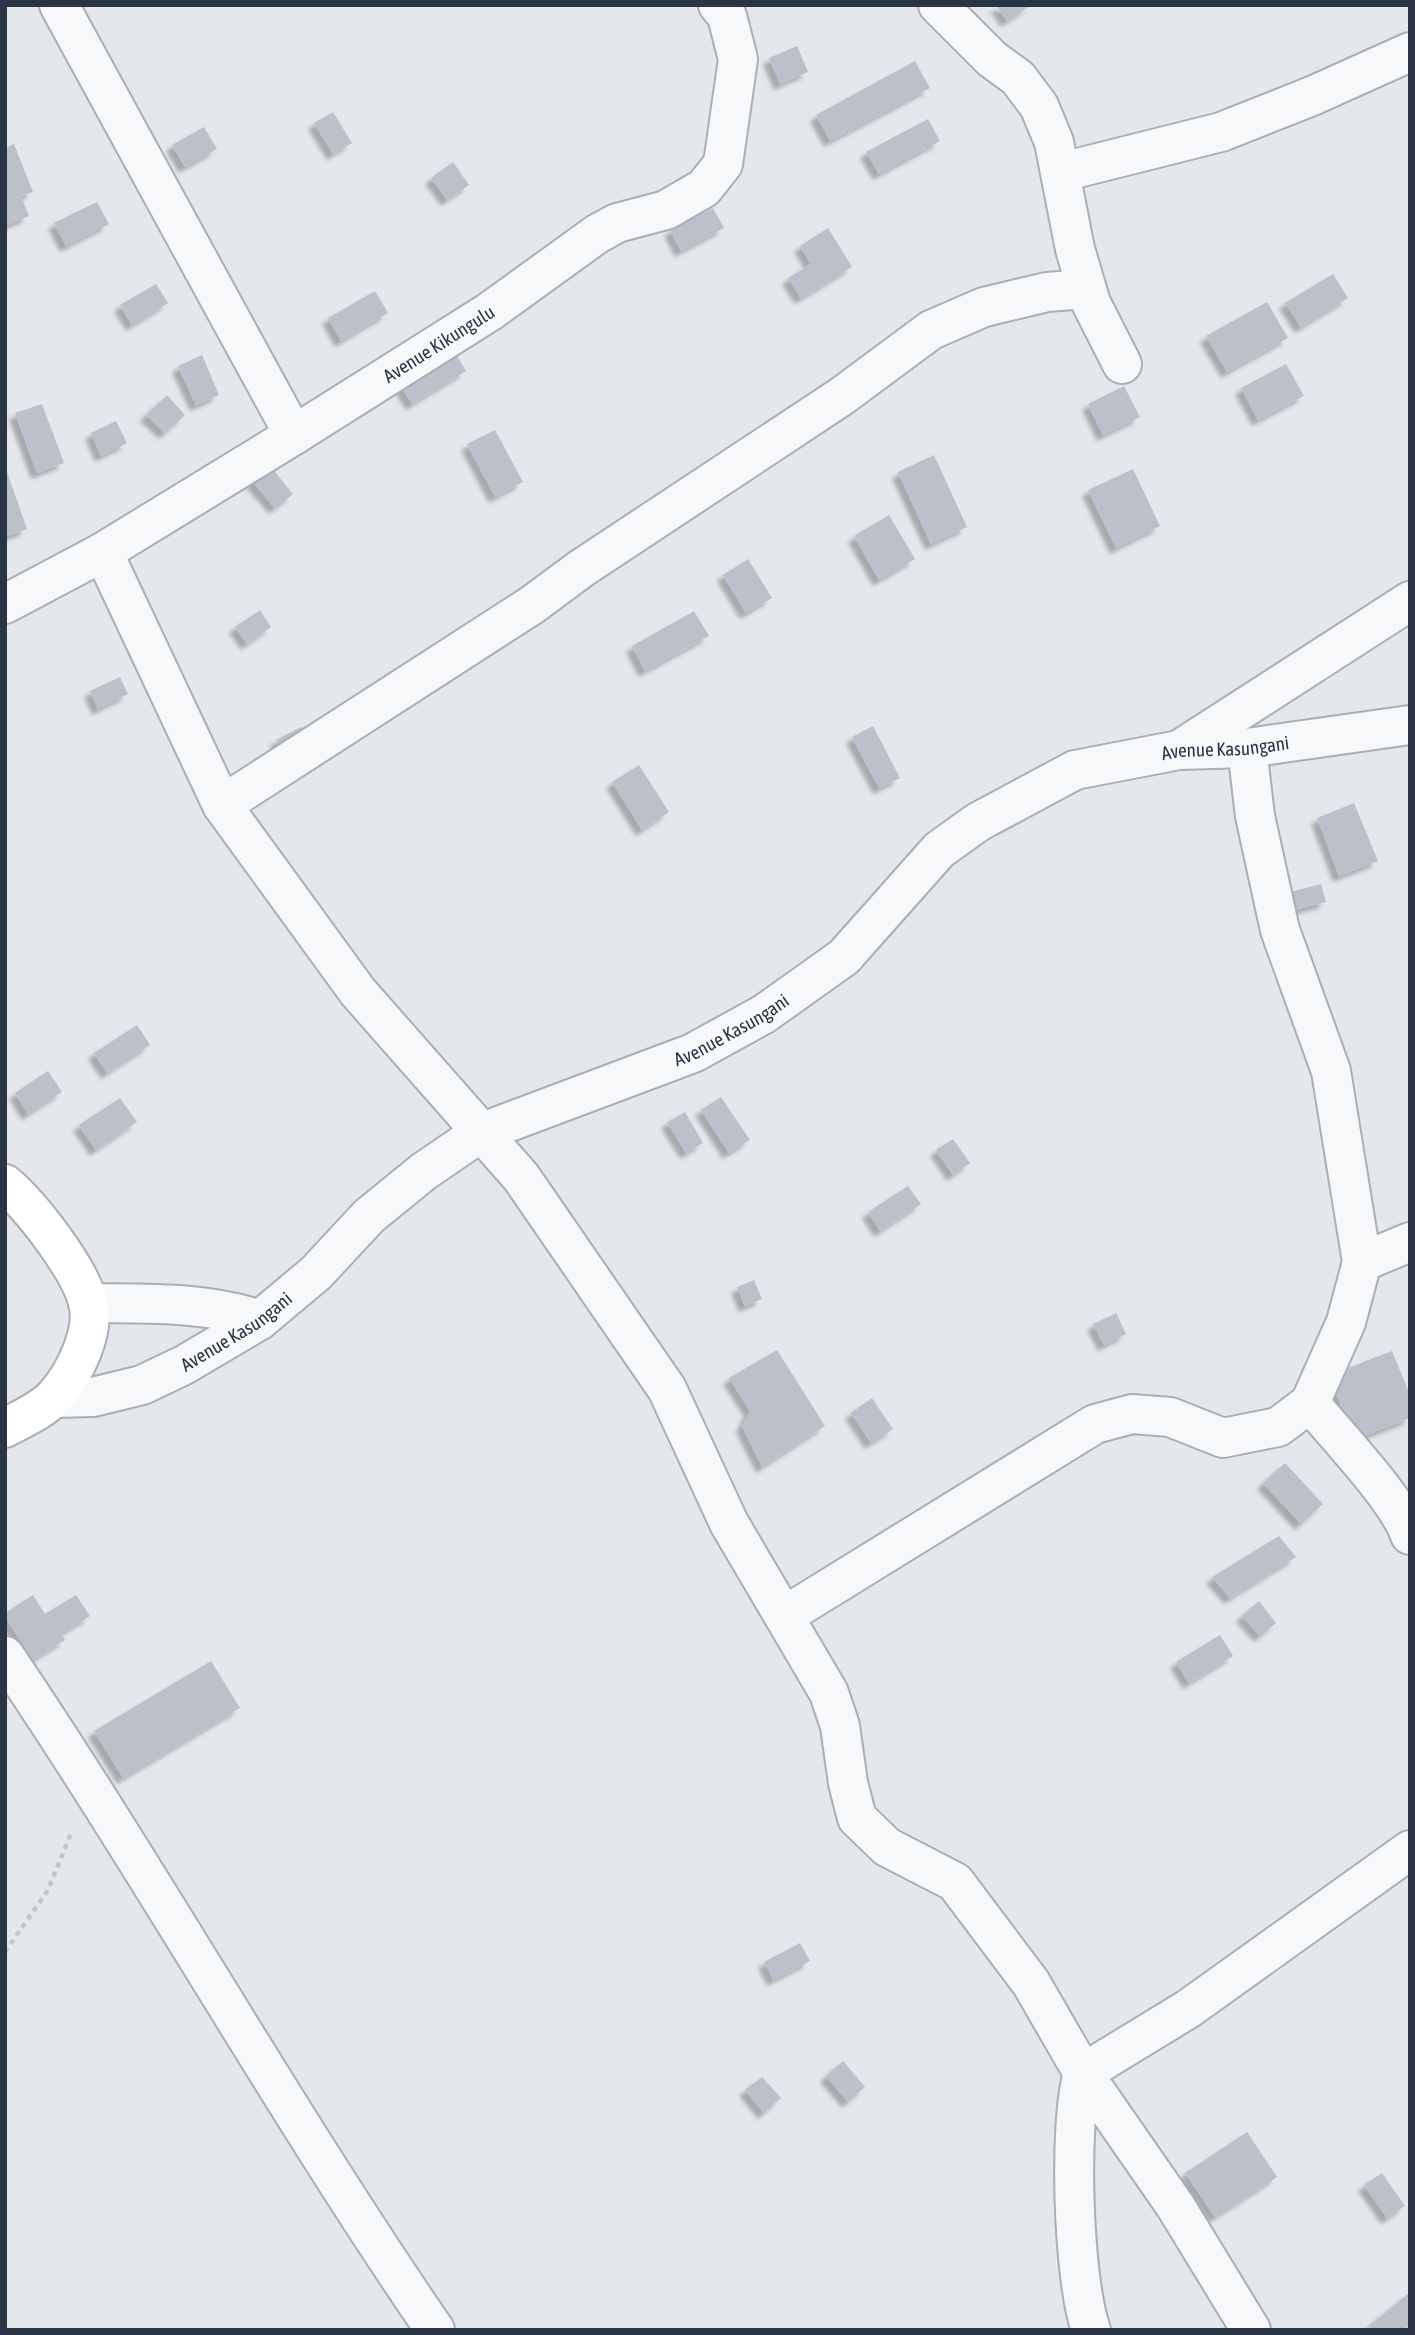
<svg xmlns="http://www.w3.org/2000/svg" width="1415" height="2335" font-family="'Asap Condensed',sans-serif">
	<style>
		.building { fill: #bbc0ca; filter: url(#shadow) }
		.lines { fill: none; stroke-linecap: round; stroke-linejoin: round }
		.street-casing { stroke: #a9aeb7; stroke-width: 42 }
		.secondary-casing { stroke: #a9aeb7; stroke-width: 42 }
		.path { stroke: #c2c5cb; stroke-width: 4.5; stroke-dasharray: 5 5; stroke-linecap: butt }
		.street { stroke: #f7f8fa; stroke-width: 38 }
		.secondary { stroke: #fff; stroke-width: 38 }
		.labels { text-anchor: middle; stroke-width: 5; stroke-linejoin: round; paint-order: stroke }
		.street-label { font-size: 19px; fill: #2b3445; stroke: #f4f6f9 }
	</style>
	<defs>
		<filter id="shadow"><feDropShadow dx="-6" dy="6" stdDeviation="2" flood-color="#0004"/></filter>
	</defs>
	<rect width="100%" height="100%" fill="#e4e7ec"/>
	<!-- building -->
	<path class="building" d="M996 5H1031L1007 21Z
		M797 46 808 72 780 84 769 58Z
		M915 61 930 88 830 141 816 115Z
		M333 112 352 143 333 154 314 123Z
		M928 119 940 141 879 174 866 152Z
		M204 127 217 149 185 167 172 145Z
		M14 144 33 192 21 196 29 216 5 226V148Z
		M453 162 469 185 447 200 431 178Z
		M97 202 109 224 66 246 54 223Z
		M713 208 724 228 681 251 670 230Z
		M828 228 852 267 801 298 788 278 811 264 800 246Z
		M1333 274 1348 298 1301 327 1285 303Z
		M156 284 168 303 132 325 120 305Z
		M375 291 388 313 341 341 328 318Z
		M1267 302 1288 338 1227 372 1206 336Z
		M454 351 466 371 412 404 400 385Z
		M202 355 219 395 196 405 178 366Z
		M1286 364 1304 396 1258 420 1241 388Z
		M1124 386 1140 417 1103 435 1088 404Z
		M167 395 185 415 165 433 146 415Z
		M42 404 64 463 37 473 15 413Z
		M116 421 127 443 101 456 91 433Z
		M495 430 523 482 495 497 467 444Z
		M934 455 967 527 931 544 898 472Z
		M270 466 293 494 275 508 251 480Z
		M6 469 27 529 8 536 5 528Z
		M1133 469 1160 526 1116 548 1088 490Z
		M889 515 915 559 879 580 854 536Z
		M748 559 772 598 746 613 723 575Z
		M260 610 271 627 247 644 235 627Z
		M694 611 709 636 645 671 632 646Z
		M120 677 128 694 98 709 90 691Z
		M873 726 900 778 879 788 852 737Z
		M301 727 309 740 283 754 276 740Z
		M639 765 669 812 642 830 612 782Z
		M1354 803 1378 861 1339 876 1317 818Z
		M1321 884 1326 902 1287 912 1283 894Z
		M137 1025 150 1045 107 1073 94 1053Z
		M48 1071 62 1092 28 1114 15 1093Z
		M721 1097 750 1140 729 1153 701 1110Z
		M120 1098 137 1122 96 1150 79 1125Z
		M685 1112 703 1143 686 1153 667 1122Z
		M953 1139 970 1163 953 1175 936 1150Z
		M908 1186 921 1204 880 1231 868 1212Z
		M754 1280 762 1299 745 1306 737 1287Z
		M1116 1313 1126 1334 1104 1345 1093 1324Z
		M777 1350 825 1426 762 1467 742 1426 750 1411 729 1378Z
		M1392 1351 1410 1395V1418L1354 1440 1329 1375Z
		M872 1398 893 1429 871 1443 851 1413Z
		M1285 1463 1323 1504 1301 1524 1263 1483Z
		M1279 1536 1296 1557 1230 1598 1212 1577Z
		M33 1595 45 1614 76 1595 90 1616 61 1634 65 1640 33 1660 5 1617V1613Z
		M1259 1601 1276 1623 1260 1636 1242 1616Z
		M1220 1635 1233 1656 1189 1683 1176 1662Z
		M211 1661 240 1708 123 1778 94 1731Z
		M800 1943 810 1961 773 1980 764 1962Z
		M843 2061 865 2087 848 2102 826 2076Z
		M762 2077 781 2098 764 2113 745 2090Z
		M1247 2132 1277 2177 1215 2217 1185 2173Z
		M1382 2173 1405 2206 1387 2218 1364 2185Z
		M1410 2292V2325L1404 2330H1372L1369 2326Z"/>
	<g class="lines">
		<defs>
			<g id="street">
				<path d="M59 5 294 435"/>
				<path d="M938 5 992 59 1018 78 1039 106 1054 142 1075 249 1091 303 1122 364"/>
				<path d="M1062 172 1221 132 1312 96 1410 52"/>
				<path d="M103 552 222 805 358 992 521 1177 667 1389 729 1523 829 1693 840 1726 848 1783 857 1818 887 1847 955 1882 1031 1983 1083 2073 1176 2207 1251 2330"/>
				<path id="s1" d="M5 604 103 552 294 435 489 312 597 234 617 223 666 210 704 188 723 164 738 59 727 16 718 5"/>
				<path d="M1179 750 1410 601"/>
				<path d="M222 805 532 605 582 568 842 396 931 330 984 307 1047 292 1086 289"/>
				<path d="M1362 1262 1410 1242"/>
				<path d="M88 1303C146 1304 204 1301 260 1320"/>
				<path id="s2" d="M54 1398 93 1397 142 1385 184 1365 260 1320 316 1273 369 1216 423 1172 480 1133 693 1053 764 1014 844 957 939 850 978 822 1075 770 1179 750 1247 748 1410 725"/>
				<path d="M1310 1403C1336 1435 1398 1499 1410 1535"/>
				<path d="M784 1616 1095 1424 1132 1414 1170 1417 1223 1438 1278 1427 1310 1403 1346 1322 1362 1262 1331 1071 1280 930 1255 816 1247 748"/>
				<path d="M5 1656C154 1877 284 2110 435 2330"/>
				<path d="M1091 2330C1073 2280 1068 2123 1083 2073L1188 2009 1410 1850"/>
			</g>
			<path id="secondary" d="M5 1184C32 1207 79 1268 88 1302 96 1331 74 1375 55 1396 43 1410 21 1419 5 1428"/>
		</defs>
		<!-- street casing -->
		<use href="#street" class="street-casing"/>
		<!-- secondary casing -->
		<use href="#secondary" class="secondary-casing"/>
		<!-- path -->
		<path class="path" d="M5 1952 48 1890 72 1831"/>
		<!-- street -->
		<use href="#street" class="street"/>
		<!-- secondary -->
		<use href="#secondary" class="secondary"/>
	</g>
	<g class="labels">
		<!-- street labels -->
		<g class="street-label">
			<text dy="7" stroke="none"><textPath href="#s1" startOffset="506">Avenue Kikungulu</textPath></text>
			<text dy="7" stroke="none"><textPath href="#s2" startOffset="1374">Avenue Kasungani</textPath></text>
			<text dy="7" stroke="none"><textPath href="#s2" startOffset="786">Avenue Kasungani</textPath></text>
			<text dy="7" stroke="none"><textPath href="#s2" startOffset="198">Avenue Kasungani</textPath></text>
		</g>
	</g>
	<!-- border -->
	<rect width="1415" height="2335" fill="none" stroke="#2b3445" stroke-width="14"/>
</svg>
